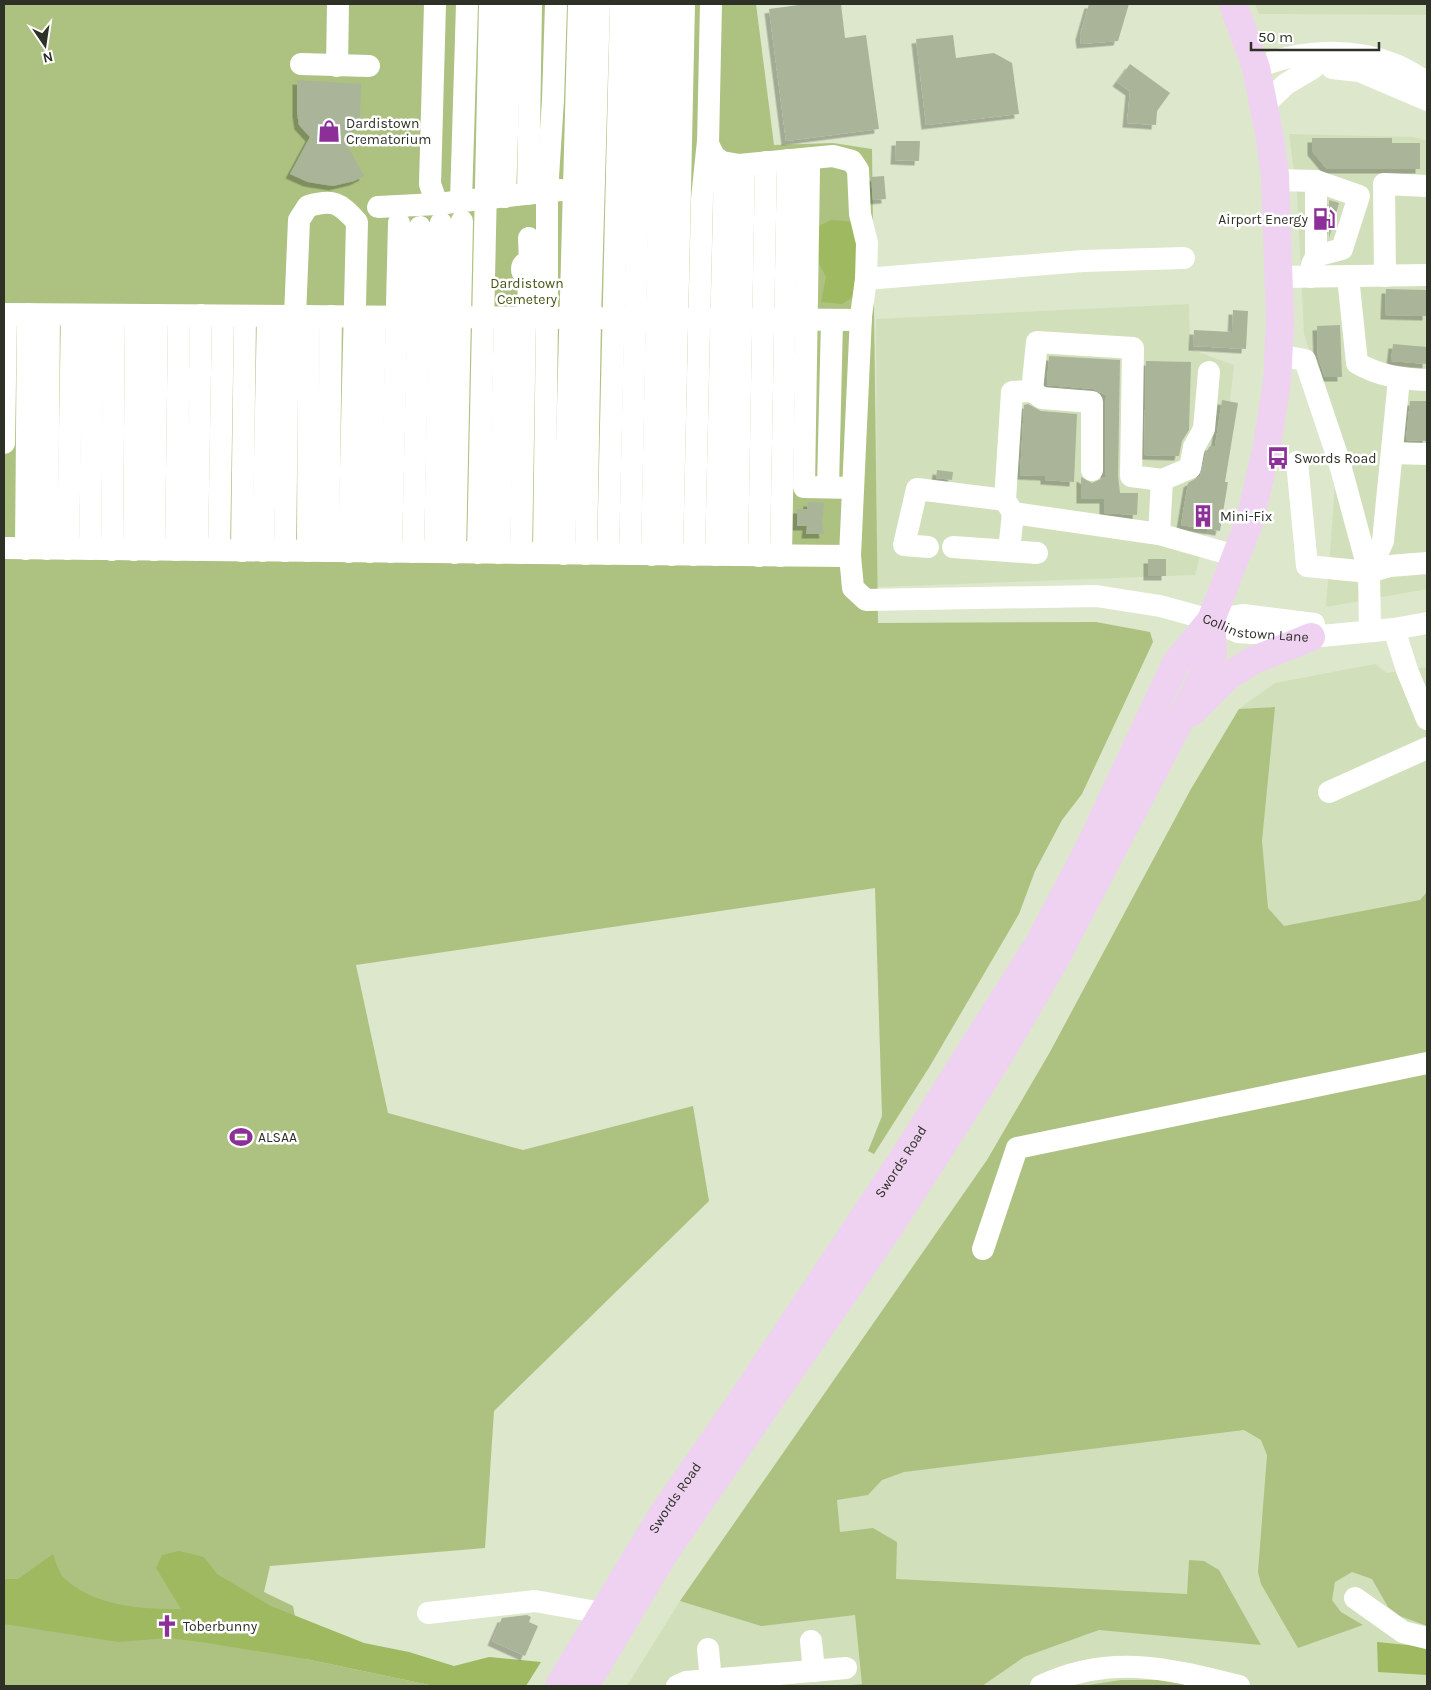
<svg xmlns="http://www.w3.org/2000/svg" width="1431" height="1690" font-family="Karla,sans-serif">
	<style>
		.built { fill: #d2dfbb }
		.green { fill: #adc281 }
		.forest { fill: #9eb960 }
		.building { fill: #aab499; filter: url(#shadow) }
		.lines { fill: none; stroke-linecap: round; stroke-linejoin: round }
		.minor { stroke: #fff; stroke-width: 22 }
		.major { stroke: #efd1f2; stroke-width: 28 }
		.labels { text-anchor: middle; stroke-width: 5; stroke-linejoin: round; paint-order: stroke }
		.poi-label { font-size: 14px; fill: #2d3126; stroke: #fff; text-anchor: start }
		.park-label { font-size: 14px; fill: #455616; stroke: #fff }
		.street-label { font-size: 14px; fill: #2d3126; stroke: #fff }
	</style>
	<defs>
		<filter id="shadow"><feDropShadow dx="-4.5" dy="4.5" stdDeviation="0" flood-color="#0004"/></filter>
	</defs>
	<rect width="100%" height="100%" fill="#dde7cb"/>
	<!-- built -->
	<path class="built" d="M1255 4H1427V15L1259 14Z
		M1289 134 1413 137 1427 141V589L1326 607 1338 445 1304 334 1297 194Z
		M1189 304 1190 349 1234 365 1222 472 1195 575 877 587 876 319Z
		M1375 664 1387 673 1427 667V1686H627L680 1601 987 1160 1050 1052 1191 789 1239 709 1275 683Z"/>
	<!-- green -->
	<path class="green" d="M4 4H756L774 145 833 143 872 149 878 623 1096 622 1150 632 1153 642 1082 794 1062 820 1035 871 1019 914 930 1066 874 1154 868 1151 882 1116 875 888 356 965 388 1113 523 1150 693 1106 709 1201 494 1411 485 1548 270 1566 264 1592 293 1606 300 1644 306 1659 434 1686H4Z
		M1275 707 1262 841 1268 908 1284 926 1420 900 1427 892V1626L1400 1616 1388 1607 1372 1579 1352 1572 1335 1582 1332 1600 1341 1612 1363 1625 1298 1648 1261 1584 1258 1572 1267 1455 1261 1440 1244 1430 904 1472 882 1480 868 1495 837 1500 840 1532 873 1528 897 1542 896 1579 1187 1594 1189 1560 1204 1561 1219 1570 1261 1645 1099 1630 1024 1657 982 1686H843L862 1684 855 1615 761 1626 680 1601 987 1160 1050 1052 1191 789 1239 709Z
		M1121 1680H1167L1192 1686H1082Z"/>
	<!-- forest -->
	<path class="forest" d="M831 220 858 222V294L842 304 821 302 826 277 815 256V228Z
		M179 1551 204 1557 217 1574 271 1606 364 1643 409 1652 454 1666 489 1657 541 1662 526 1686H434L306 1659 201 1642 168 1638 118 1642 4 1624V1579H18L53 1554C56 1562 59 1574 65 1579 96 1607 142 1609 181 1609L156 1568 162 1555Z
		M1377 1642 1427 1647V1675L1378 1672Z"/>
	<!-- building -->
	<path class="building" d="M806 4H841L845 38 866 35 879 129 786 141 769 9Z
		M1089 4H1129L1118 41 1081 44 1080 35Z
		M953 35 956 58 994 53 1012 63 1019 114 926 125 916 39Z
		M1130 64 1170 93 1157 111 1156 125 1127 123 1130 91 1117 82Z
		M297 80 361 84 360 119 357 128 345 141 364 176 354 181 333 186 308 182 290 174 310 137 299 125 297 113Z
		M1312 138H1392V143H1420V169H1327L1312 151Z
		M896 141H920L919 161 895 160Z
		M884 176 886 199 873 200 871 177Z
		M1329 200 1339 203 1329 238Z
		M1386 289 1427 290V316L1385 315Z
		M1233 310 1248 311 1246 349 1193 346 1194 330 1232 332Z
		M1340 325 1342 377H1325L1318 358 1317 326Z
		M1393 344 1427 347V364L1391 361Z
		M1049 356 1120 360 1118 476 1120 493H1138L1137 515 1104 513V499H1081V477L1092 483 1105 477 1106 395 1093 389 1047 385Z
		M1146 361 1191 362 1189 430 1182 441 1179 456 1144 455Z
		M1222 400 1238 403 1225 482H1228L1220 531 1181 525 1188 483 1200 476 1206 452 1210 446H1215Z
		M1410 401H1427V441L1406 440Z
		M1028 404 1041 411 1077 414 1074 482 1045 480V476L1020 475 1024 405Z
		M937 470 953 472 952 480 936 478Z
		M808 502 824 503 822 523 824 534H806L807 526H797V509H807Z
		M1148 559H1166V576H1148Z
		M527 1615 531 1617 529 1622 538 1626 525 1656 492 1641 502 1618Z"/>
	<g class="lines">
		<!-- minor -->
		<g class="minor">
			<path d="M435 4 430 184 437 204"/>
			<path d="M711 4 708 144 714 156 722 162 739 165 833 156 852 161 858 170 860 214 867 243 866 279"/>
			<path d="M301 64 369 66"/>
			<path d="M337 66 338 4"/>
			<path d="M1256 68C1298 50 1350 47 1393 64 1405 68 1416 76 1427 82"/>
			<path d="M1332 68 1359 71 1427 100"/>
			<path d="M1264 105 1286 84 1313 68"/>
			<path d="M806 159 809 170 804 487 853 488"/>
			<path d="M1275 180 1316 181V256L1312 265 1311 277"/>
			<path d="M1316 181 1359 196 1342 249 1316 256"/>
			<path d="M528 194 531 4"/>
			<path d="M505 197 511 4"/>
			<path d="M461 201 467 4"/>
			<path d="M378 207 437 204 561 190"/>
			<path d="M529 238 530 262"/>
			<path id="s1" d="M1184 258 1083 261 866 279 861 316 850 556 853 588 866 600 1096 596 1160 606 1211 620 1238 632 1311 637 1394 629 1427 623"/>
			<circle cx="529" cy="269" r="7"/>
			<path d="M1385 276 1384 184 1427 186"/>
			<path d="M1279 277 1427 275"/>
			<path d="M1348 277 1357 363C1379 376 1402 379 1427 380"/>
			<path d="M295 316 299 220 308 206C333 199 339 202 357 222L349 552"/>
			<path d="M528 318 529 276"/>
			<path d="M1278 355 1305 360 1339 461 1369 572"/>
			<path d="M1032 391 1042 398 1092 402V470"/>
			<path d="M4 443 6 314 861 320"/>
			<path d="M1392 453 1427 454"/>
			<path d="M1297 462 1307 566 1369 572 1390 566 1427 563"/>
			<path d="M1162 480 1190 468 1194 447 1204 429 1209 372"/>
			<path d="M828 487 832 320"/>
			<path d="M1159 534 1162 480 1131 476 1133 348 1037 342 1032 391 1012 392 1005 500 1013 513 1159 534 1236 556"/>
			<path d="M928 547 904 545 917 489 1005 500"/>
			<path d="M953 547 1037 553"/>
			<path d="M4 548 850 556"/>
			<path d="M26 549 28 314"/>
			<path d="M47 549 49 315"/>
			<path d="M68 549 72 315"/>
			<path d="M90 549 93 315"/>
			<path d="M112 550 114 315"/>
			<path d="M134 550 136 315"/>
			<path d="M154 550 157 315"/>
			<path d="M176 550 179 316"/>
			<path d="M197 550 201 315"/>
			<path d="M219 550 223 316"/>
			<path d="M242 551 245 316"/>
			<path d="M263 551 268 316"/>
			<path d="M285 551 288 316"/>
			<path d="M308 551 309 316"/>
			<path d="M328 551 331 316"/>
			<path d="M1009 551 1013 513"/>
			<path d="M370 552 375 317"/>
			<path d="M391 552 399 223"/>
			<path d="M413 552 420 227"/>
			<path d="M435 552 441 223"/>
			<path d="M455 553 462 221"/>
			<path d="M478 553 490 4"/>
			<path d="M499 553 505 318"/>
			<path d="M521 553 525 318"/>
			<path d="M544 553 547 318V192L553 100 556 4"/>
			<path d="M564 554 579 4"/>
			<path d="M586 554 590 318 599 4"/>
			<path d="M608 554 621 4"/>
			<path d="M630 554 642 4"/>
			<path d="M652 555 663 4"/>
			<path d="M672 555 684 4"/>
			<path d="M694 555 702 199 708 141"/>
			<path d="M716 555 725 163"/>
			<path d="M737 555 744 165"/>
			<path d="M759 556 766 162"/>
			<path d="M781 556 788 160"/>
			<path d="M1211 620 1243 615 1314 624"/>
			<path d="M1394 629 1407 670 1427 719"/>
			<path d="M1370 630 1369 572 1383 541 1399 379"/>
			<path d="M1329 792 1427 748"/>
			<path d="M983 1249 1017 1148 1427 1063"/>
			<path d="M1355 1598 1403 1632 1427 1638"/>
			<path d="M428 1613 535 1601 602 1613"/>
			<path d="M811 1641 814 1671"/>
			<path d="M708 1649 711 1681"/>
			<path d="M677 1686 686 1682 846 1668"/>
			<path d="M1041 1686C1111 1653 1169 1669 1239 1686"/>
		</g>
		<!-- major -->
		<g class="major">
			<path d="M1192 712 1228 676 1254 660 1311 637"/>
			<path id="s2" d="M559 1686 662 1515 737 1407 902 1160 1039 943 1089 848 1176 663 1211 620 1250 520 1266 451 1277 382 1280 322 1275 175 1269 133 1256 68 1233 4"/>
			<path d="M585 1686 664 1554 891 1225 993 1066 1052 965 1192 698 1213 653 1211 620"/>
		</g>
	</g>
	<!-- icons -->
	<defs>
		<symbol id="shop-bare" viewBox="-9 -9 18 18"><path d="M-5-2.5h2.3a2.7 3.5 0 0 1 5.4 0H5L5.5 6h-11ZM-1.5-2.5h3a1.5 2.3 0 0 0-3 0Z" fill="#8c2f98" stroke="#fff" stroke-width="2.5" paint-order="stroke"/></symbol>
		<symbol id="fuel-bare" viewBox="-9 -9 18 18"><path d="M-5.5-6h7V0h2V4h1.3V-2.5L3-4.5l.8-.8L6-3V5H2.5V1h-1V6h-7ZM-4.2-4.7v3.2H.2V-4.7Z" fill="#8c2f98" stroke="#fff" stroke-width="2.5" paint-order="stroke"/></symbol>
		<symbol id="bus-bare" viewBox="-9 -9 18 18"><path d="M-5-6H5V4H4V6H2V4H-2V6H-4V4H-5ZM-3.5-4V0h7V-4ZM-3.5 1.2v1.5H-2V1.2ZM2 1.2v1.5H3.5V1.2Z" fill="#8c2f98" stroke="#fff" stroke-width="2.5" paint-order="stroke"/></symbol>
		<symbol id="building-bare" viewBox="-9 -9 18 18"><path d="M-4-6H4V6H1V3H-1V6H-4ZM-2.5-4.3h1.7v1.8h-1.7ZM.8-4.3h1.7v1.8H.8ZM-2.5-1h1.7V.8h-1.7ZM.8-1h1.7V.8H.8Z" fill="#8c2f98" stroke="#fff" stroke-width="2.5" paint-order="stroke"/></symbol>
		<symbol id="stadium-bare" viewBox="-9 -9 18 18"><path d="M0-5a6.5 5 0 1 0 0 10a6.5 5 0 1 0 0-10ZM-3.5-1.8h7v3.6h-7Z" fill="#8c2f98" stroke="#fff" stroke-width="2.5" paint-order="stroke"/></symbol>
		<symbol id="church-bare" viewBox="-9 -9 18 18"><path d="M-1.2-6h2.4v3.5h3.3v2.4h-3.3V6h-2.4V-.1h-3.3v-2.4h3.3Z" fill="#8c2f98" stroke="#fff" stroke-width="2.5" paint-order="stroke"/></symbol>
	</defs>
	<g fill-rule="evenodd">
		<use href="#shop-bare" x="313" y="115" width="32" height="32"/>
		<use href="#fuel-bare" x="1308" y="203" width="32" height="32"/>
		<use href="#bus-bare" x="1262" y="442" width="32" height="32"/>
		<use href="#building-bare" x="1187" y="500" width="32" height="32"/>
		<use href="#stadium-bare" x="225" y="1121" width="32" height="32"/>
		<use href="#church-bare" x="151" y="1610" width="32" height="32"/>
	</g>
	<g class="labels">
		<!-- poi labels -->
		<g class="poi-label">
			<text x="346" y="128">Dardistown<tspan x="346" dy="16">Crematorium</tspan></text>
			<text x="1308" y="224" text-anchor="end">Airport Energy</text>
			<text x="1294" y="463">Swords Road</text>
			<text x="1220" y="521">Mini-Fix</text>
			<text x="258" y="1142">ALSAA</text>
			<text x="183" y="1631">Toberbunny</text>
		</g>
		<!-- park labels -->
		<g class="park-label">
			<text x="527" y="288">Dardistown<tspan x="527" dy="16">Cemetery</tspan></text>
		</g>
		<!-- street labels -->
		<g class="street-label">
			<text dy="5" stroke="none"><textPath href="#s1" startOffset="1040">Collinstown Lane</textPath></text>
			<text dy="5" stroke="none"><textPath href="#s2" startOffset="626">Swords Road</textPath></text>
			<text dy="5" stroke="none"><textPath href="#s2" startOffset="221">Swords Road</textPath></text>
		</g>
	</g>
	<!-- border -->
	<rect width="1431" height="1690" fill="none" stroke="#2d3126" stroke-width="10"/>
	<!-- north arrow -->
	<g transform="translate(45 45) rotate(167)" stroke="#ffffff" stroke-width="4" paint-order="stroke">
	<path d="M0-4L9 19L0 12L-9 19Z" fill="#2d3126"/>
	<text y="-8" font-size="14" font-weight="bold" text-anchor="middle" fill="#2d3126">N</text>
	</g>
	<!-- scale -->
	<path d="M1251 42v8h128v-8" fill="none" stroke="#2d3126" stroke-width="2.5"/>
	<text x="1258" y="42" font-size="15" fill="#2d3126" stroke="#ffffff" stroke-width="4" paint-order="stroke">50 m</text>
</svg>
